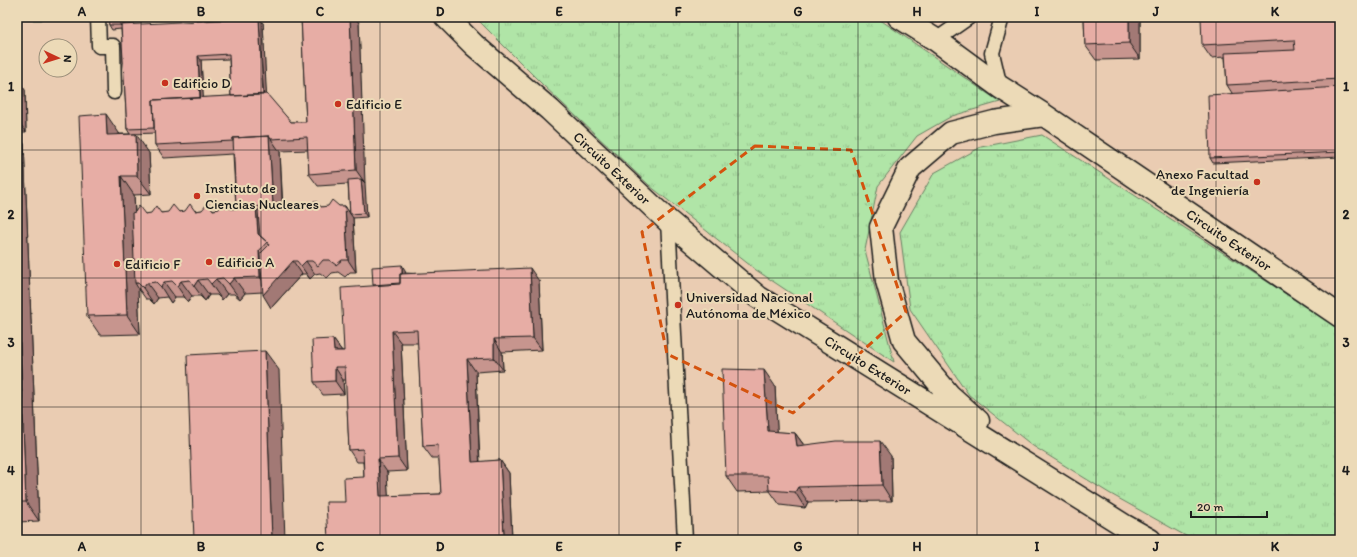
<svg xmlns="http://www.w3.org/2000/svg" width="1357" height="557" font-family="Itim,sans-serif">
	<style>
		.built { fill: #eaccb2; fill-rule: evenodd }
		.grass { fill: url(#grass-tufts); stroke: #668062 }
		.lines { fill: none; stroke-linecap: round; stroke-linejoin: round }
		.lane-casing { stroke: #1c1c1c; stroke-width: 17 }
		.secondary-casing { stroke: #1c1c1c; stroke-width: 25 }
		.lane { stroke: #ecdab7; stroke-width: 14 }
		.secondary { stroke: #ecdab7; stroke-width: 22 }
		.wall { fill: #c7958e; stroke: #1c1c1c; fill-rule: evenodd }
		.shaded-wall { fill: #a27974; stroke: #1c1c1c }
		.building { fill: #e7ada5; stroke: #1c1c1c; fill-rule: evenodd }
		.marked { fill: none; stroke: #d4530e; stroke-width: 3; stroke-dasharray: 8 5; stroke-linejoin: round }
		.grid { fill: none; stroke: #1c1c1c; stroke-width: 1; stroke-opacity: 0.55 }
		.poi-dot { fill: #c8321e; stroke: #ecdab7; stroke-width: 1.5 }
		.labels { text-anchor: middle; stroke-width: 4; stroke-linejoin: round; paint-order: stroke }
		.poi-label { font-size: 14px; fill: #1c1c1c; stroke: #ecdab7; text-anchor: start }
		.street-label { font-size: 14px; fill: #1c1c1c; stroke: #ecdab7 }
		.neatline { fill: none; stroke: #1c1c1c; stroke-width: 1.5 }
		.grid-label { font-size: 13px; text-anchor: middle; font-weight: bold; fill: #1c1c1c }
	</style>
	<defs>
		<pattern id="grass-tufts" width="24" height="20" patternUnits="userSpaceOnUse"><rect width="24" height="20" fill="#b0e5a7"/><path d="M3 7l-1-3M5 7V3M7 7l1-3M15 17l-1-3M17 17v-4M19 17l1-3" fill="none" stroke="#97c48f"/></pattern>
	</defs>
	<rect width="100%" height="100%" fill="#ecdab7"/>
	<filter id="ink" filterUnits="userSpaceOnUse"><feTurbulence type="fractalNoise" baseFrequency=".025" numOctaves="2"/><feDisplacementMap in="SourceGraphic" scale="8" xChannelSelector="R" yChannelSelector="G"/><feConvolveMatrix kernelMatrix="1 2 1 2 8 2 1 2 1" color-interpolation-filters="sRGB"/></filter>
	<g filter="url(#ink)">
		<!-- built -->
		<path class="built" d="M17 17H1340V540H17ZM46 46H70V70H46Z"/>
		<!-- grass -->
		<path class="grass" d="M17 17H42V20H17Z
			M475 17H876L1000 102 952 116 917 136 878 186 865 250 894 362 756 270 650 186 544 86Z
			M1042 135 1340 329V540H1193L1109 493 1033 446 969 395 910 309 900 232 934 173 981 147Z"/>
		<g class="lines">
			<defs>
				<path id="lane" d="M98 17 99 46H113L114 92
					M936 40 969 17
					M1000 87 992 53 1002 17
					M668 221 685 540"/>
				<path id="secondary" d="M446 17 474 45 550 110 668 221 758 297 1125 526 1150 540
					M899 17 936 40 1000 87 1044 115 1340 316
					M978 421 949 395 904 341 887 281 881 227 910 168 951 133 994 122 1044 115"/>
			</defs>
			<!-- lane casing -->
			<use href="#lane" class="lane-casing"/>
			<!-- secondary casing -->
			<use href="#secondary" class="secondary-casing"/>
			<!-- lane -->
			<use href="#lane" class="lane"/>
			<!-- secondary -->
			<use href="#secondary" class="secondary"/>
		</g>
		<!-- wall -->
		<path class="wall" d="M108 17 124 25 263 23 266 94 291 122H306L301 17H355L359 23 364 183 367 217 353 218 356 272H350L345 277 338 272 332 273 327 278 320 273 315 274 310 279 306 274H302L271 308 263 292 245 293 240 299 234 294H227L222 300 217 295H209L205 301 200 296H192L188 302 183 297H175L171 303 167 297 158 298 154 304 149 299H146L138 288 140 334 100 335 87 316 119 133V134H130L127 129 121 29 112 30 109 25ZM229 59 231 96 203 98 201 60ZM155 133V145L164 158 233 154 236 207 237 208 145 214 135 212 134 195 151 194 149 153 132 134ZM308 150 309 174 318 186 348 184 350 214 345 206 283 209 280 151Z
			M1084 17H1140V59L1096 60 1085 45Z
			M1340 17V157L1213 163 1210 158 1232 93 1227 85 1225 57 1211 58 1202 45Z
			M17 79 25 90 26 132H17Z
			M17 133 24 144 39 521 17 522Z
			M405 270V273L539 281 542 350 502 352 503 370 476 372 480 462 500 460 509 473 512 540H328L345 502 364 477 363 462H357L349 450 346 380H343L344 394 323 395 314 382 333 339 342 351H344L374 286 373 285ZM401 343H418L423 446 432 458H439L441 494 388 496 387 472 407 471Z
			M775 386 777 432 795 433 804 445 891 456 892 501 808 502 805 508 780 505 770 491 737 492 726 476Z"/>
		<!-- shaded-wall -->
		<path class="shaded-wall" d="M120 17H124V29L120 25Z
			M350 17H355L359 23 365 183 356 170Z
			M1129 17H1140V59L1129 43Z
			M259 18 263 23 267 106 264 102Z
			M198 56 201 60 204 109 201 104Z
			M17 79 25 90 26 132 17 119Z
			M106 114 119 133 120 154 107 135Z
			M17 133 24 144 39 521 26 502 17 274Z
			M136 134 149 153 151 194 137 176Z
			M269 136 280 152 283 221 273 206Z
			M121 176 134 195 138 283H135L138 288 140 334 127 315Z
			M361 179 365 183 367 217 364 213Z
			M345 206 353 218 356 272 348 260Z
			M256 207 267 223V242L258 234Z
			M259 251 269 266 293 261 302 274 271 308 263 295 268 289 260 277Z
			M306 261 315 274 310 279 301 266Z
			M402 265 405 270 406 288 403 283Z
			M530 268 539 281 542 350 533 338Z
			M234 278 245 293 240 299 229 284Z
			M216 279 227 294 222 300 211 284Z
			M198 280 209 295 205 301 194 286Z
			M181 281 192 296 188 302 177 286Z
			M164 282 175 297 171 303 161 287Z
			M147 283 158 298 154 304 143 288Z
			M392 331 401 343 407 471 398 458Z
			M333 339 342 351H334Z
			M494 339 502 352 503 370 494 358Z
			M265 351 279 370 285 540H272Z
			M467 359 476 372 480 475 472 462Z
			M335 367 343 380 344 394 335 381Z
			M764 370 775 386 778 446 768 431Z
			M795 433 806 448 797 446Z
			M880 441 891 456 892 501 882 485Z
			M378 459 387 472 389 509 380 496Z
			M500 460 509 473 512 540H507L504 535Z
			M798 487 808 502 805 508 795 492Z"/>
		<!-- building -->
		<path class="building" d="M108 17H120V25H109Z
			M301 17H350L356 170 309 174 307 137 271 139 269 136 233 138V141L155 145 153 100 267 94 291 122H306Z
			M1084 17H1129V43L1085 45Z
			M1201 17H1340V79L1227 85 1225 53 1295 50 1294 40 1202 45Z
			M259 18 263 95 231 96 229 54 198 56 200 98 153 100 154 128 127 129 121 25Z
			M1340 87V152L1210 158 1208 95Z
			M106 114 107 135 136 134 137 176H121L127 315 87 316 79 116Z
			M269 136 273 206 236 207 233 138Z
			M361 179 364 213 350 214 348 180Z
			M315 200 321 207 328 206 332 200 339 206H345L348 260H342L336 265 329 260H323L318 266 312 261H306L301 266 297 261H293L263 295 260 254 269 245 267 242 260 236 258 210 294 209 298 202 304 208 310 207Z
			M208 203 213 210 219 209 224 203 231 209 256 207 258 234 267 242 259 251 260 277 234 278 229 284 223 278 216 279 211 284 207 279 198 280 194 286 190 280 181 281 177 286 172 281 164 282 161 287 156 282 147 283 143 288 138 283H135L132 213 135 212 139 206 145 214 151 213 156 206 161 213 168 212 173 205 179 212 185 211 190 204 195 211 202 210Z
			M402 265V274H400V283L373 285 372 267Z
			M530 268 533 338 494 339V358L467 359 472 462 500 460 504 535 396 540H328L326 502H345L344 478 364 477 363 449 349 450 345 367H335V381L314 382 312 340 333 339 334 351H344L341 288 400 284V274ZM417 330 423 446 438 445 441 494 380 496 378 459 398 458 392 331Z
			M17 274 26 502H17Z
			M265 351 272 540H194L187 355Z
			M722 369 764 370 768 431 795 433 797 446 836 441H880L882 485 798 487 795 492 769 490 768 476H726Z"/>
	</g>
	<!-- marked area -->
	<path class="marked" d="M755 146 851 150 906 312 793 413 667 354 642 232Z"/>
	<!-- grid -->
	<path class="grid" d="M141 17V540M261 17V540M380 17V540M499 17V540M619 17V540M738 17V540M858 17V540M977 17V540M1096 17V540M1216 17V540M17 150H1340M17 278H1340M17 407H1340"/>
	<!-- markers -->
	<g class="poi-dot">
		<circle cx="165" cy="83" r="4"/>
		<circle cx="338" cy="104" r="4"/>
		<circle cx="1257" cy="182" r="4"/>
		<circle cx="197" cy="196" r="4"/>
		<circle cx="209" cy="262" r="4"/>
		<circle cx="117" cy="264" r="4"/>
		<circle cx="678" cy="305" r="4"/>
	</g>
	<g class="labels">
		<!-- poi labels -->
		<g class="poi-label">
			<text x="173" y="88">Edificio D</text>
			<text x="346" y="109">Edificio E</text>
			<text x="1249" y="179" text-anchor="end">Anexo Facultad<tspan x="1249" dy="16">de Ingeniería</tspan></text>
			<text x="205" y="193">Instituto de<tspan x="205" dy="16">Ciencias Nucleares</tspan></text>
			<text x="217" y="267">Edificio A</text>
			<text x="125" y="269">Edificio F</text>
			<text x="686" y="302">Universidad Nacional<tspan x="686" dy="16">Autónoma de México</tspan></text>
		</g>
		<!-- street labels -->
		<g class="street-label">
			<text transform="translate(612 168) rotate(43)" y="5">Circuito Exterior</text>
			<text transform="translate(1229 240) rotate(34)" y="5">Circuito Exterior</text>
			<text transform="translate(868 365) rotate(32)" y="5">Circuito Exterior</text>
		</g>
	</g>
	<!-- margin -->
	<rect width="1357" height="557" fill="none" stroke="#ecdab7" stroke-width="44"/>
	<!-- north arrow -->
	<g transform="translate(58 58) rotate(94)"><circle r="19" fill="#ecdab7" stroke="#998e79"/>
	<path d="M0-3L7 15L0 10L-7 15Z" fill="#c8321e"/>
	<text y="-6" font-size="11" font-weight="bold" text-anchor="middle" fill="#1c1c1c">N</text>
	</g>
	<!-- scale -->
	<path d="M1191 511v6h76v-6" fill="none" stroke="#1c1c1c" stroke-width="2"/>
	<text x="1197" y="511" font-size="12" fill="#1c1c1c" stroke="#ecdab7" stroke-width="3" paint-order="stroke">20 m</text>
	<rect x="22" y="22" width="1313" height="513" class="neatline"/>
	<g class="grid-label">
		<text x="82" y="16">A</text>
		<text x="201" y="16">B</text>
		<text x="320" y="16">C</text>
		<text x="440" y="16">D</text>
		<text x="559" y="16">E</text>
		<text x="678" y="16">F</text>
		<text x="798" y="16">G</text>
		<text x="917" y="16">H</text>
		<text x="1037" y="16">I</text>
		<text x="1156" y="16">J</text>
		<text x="1275" y="16">K</text>
		<text x="11" y="91">1</text>
		<text x="1346" y="91">1</text>
		<text x="11" y="219">2</text>
		<text x="1346" y="219">2</text>
		<text x="11" y="347">3</text>
		<text x="1346" y="347">3</text>
		<text x="11" y="475">4</text>
		<text x="1346" y="475">4</text>
		<text x="82" y="551">A</text>
		<text x="201" y="551">B</text>
		<text x="320" y="551">C</text>
		<text x="440" y="551">D</text>
		<text x="559" y="551">E</text>
		<text x="678" y="551">F</text>
		<text x="798" y="551">G</text>
		<text x="917" y="551">H</text>
		<text x="1037" y="551">I</text>
		<text x="1156" y="551">J</text>
		<text x="1275" y="551">K</text>
	</g>
</svg>
